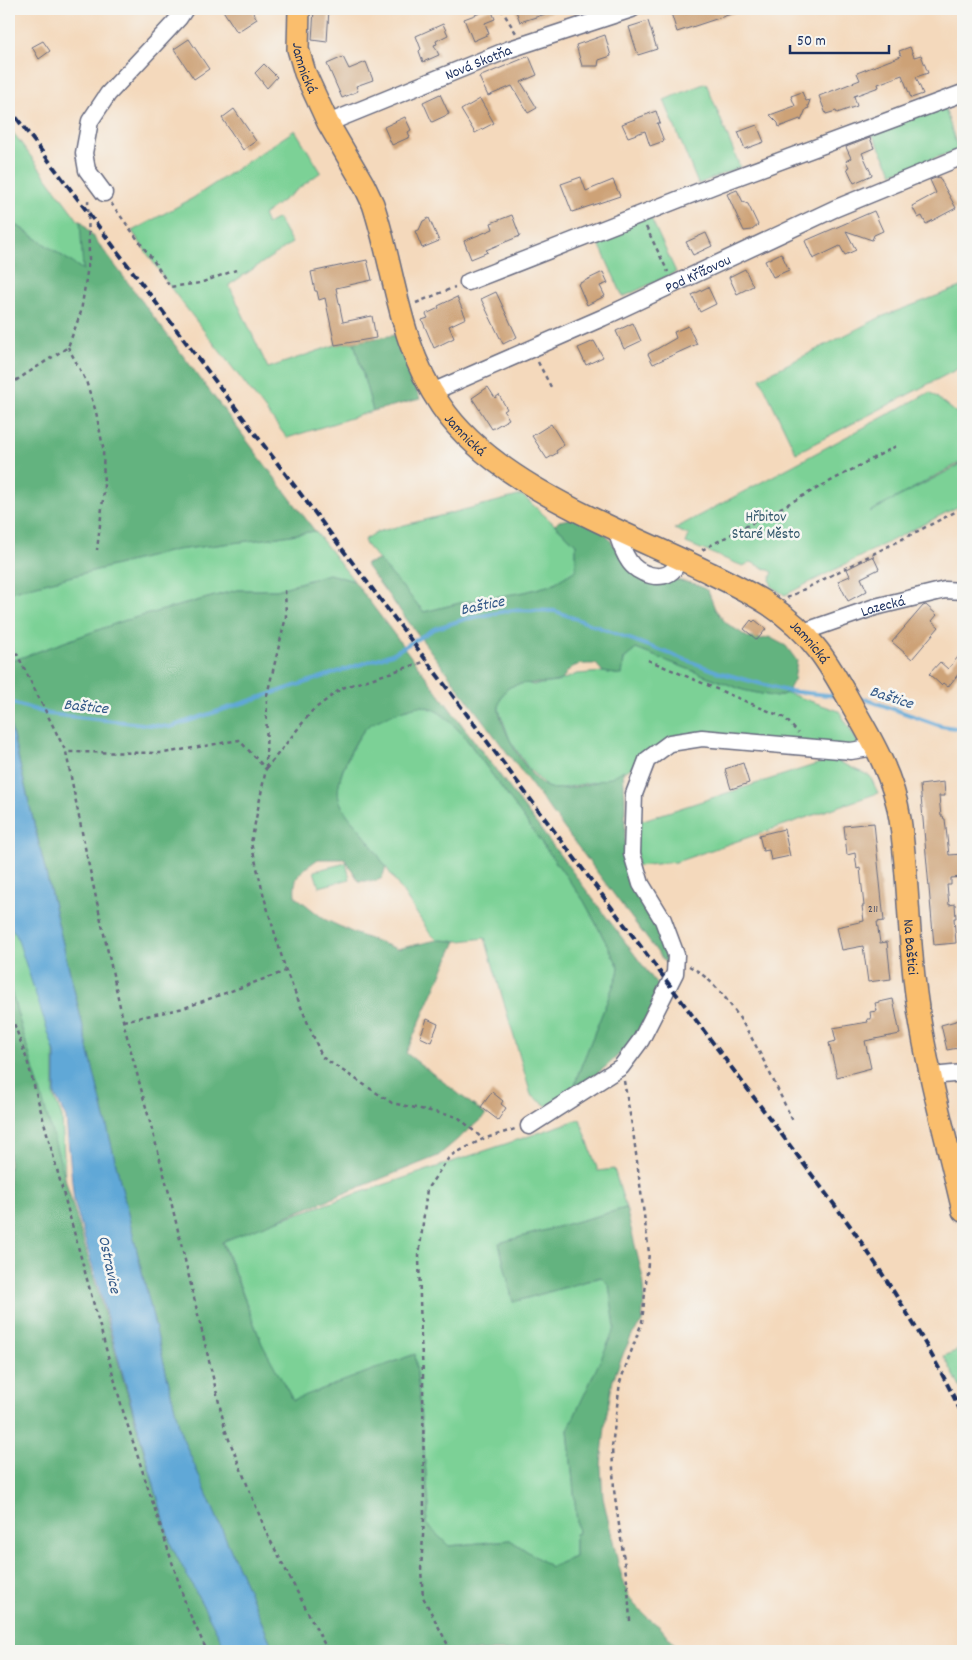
<svg xmlns="http://www.w3.org/2000/svg" width="972" height="1660" font-family="Dekko,sans-serif">
	<style>
		.green { fill: #7bd196; stroke: #4b807a }
		.forest { fill: #64b37f; stroke: #40716e }
		.water { fill: #60a8d7; stroke: #3e6c9a }
		.lines { fill: none; stroke-linecap: round; stroke-linejoin: round }
		.stream { stroke: #60a8d7; stroke-width: 4 }
		.building { fill: #cda277 }
		.minor-casing { stroke: #676a7f; stroke-width: 19 }
		.major-casing { stroke: #676a7f; stroke-width: 24 }
		.path { stroke: #676a7f; stroke-width: 2.5; stroke-dasharray: 4 4; stroke-linecap: butt }
		.minor { stroke: #fff; stroke-width: 16 }
		.major { stroke: #fabe6d; stroke-width: 21 }
		.rail { stroke: #1b2f5e; stroke-width: 4; stroke-dasharray: 8 4; stroke-linecap: butt }
		.labels { text-anchor: middle; stroke-width: 5; stroke-linejoin: round; paint-order: stroke }
		.number-label { font-size: 12px; fill: #484c64 }
		.street-label { font-size: 15px; fill: #1b2f5e; stroke: #f6f6f2 }
		.park-label { font-size: 15px; fill: #33586c; stroke: #f6f6f2 }
		.water-label { font-size: 16px; font-style: italic; fill: #335988; stroke: #f6f6f2 }
	</style>
	<rect width="100%" height="100%" fill="#f6f6f2"/>
	<filter id="ink" filterUnits="userSpaceOnUse"><feTurbulence type="fractalNoise" baseFrequency=".02" numOctaves="2"/><feDisplacementMap in="SourceGraphic" scale="10" xChannelSelector="R" yChannelSelector="G"/><feConvolveMatrix kernelMatrix="1 2 1 2 8 2 1 2 1" color-interpolation-filters="sRGB"/></filter>
	<filter id="wash" filterUnits="userSpaceOnUse"><feTurbulence type="fractalNoise" baseFrequency=".0096" numOctaves="4" result="noise"/><feDisplacementMap in="SourceGraphic" scale="20" xChannelSelector="R" yChannelSelector="G"/><feGaussianBlur stdDeviation="1.12" result="paint"/><feColorMatrix in="noise" values="0 0 0 0 0 0 0 0 0 0 0 0 0 0 0 0 0 1.4 0 .05"/><feComposite in="paint" operator="in"/></filter>
	<g filter="url(#wash)">
		<rect width="100%" height="100%" fill="#f4d9bc"/>
		<!-- green -->
		<path class="green" d="M706 83 740 167 698 184 664 100Z
			M944 105 958 150 893 173 871 132Z
			M9 127 81 224 83 270 9 220Z
			M295 130 321 172 263 215 267 224 278 218 292 243 229 285 268 368 335 345 354 342 373 411 287 438 170 287 132 231 193 198Z
			M649 214 676 272 623 297 596 237Z
			M963 286V366L796 453 760 378 881 317Z
			M930 392 963 418V461L870 512 963 463V504L785 595 772 587 770 579 773 572 751 562 743 566 686 543 689 535 674 529Z
			M522 495 576 544V570L551 585 525 592 464 602 424 612 366 545 364 540 377 532Z
			M315 531 354 581 328 574 277 590H237L123 621 9 662V592L176 550 272 538Z
			M636 649 743 690 776 697 787 693 839 711 862 749 702 738 647 760 609 779 558 789 548 788 528 768 510 740 499 710V703L505 690 514 685 526 683 533 685 557 682 577 674 603 672 622 675 624 659Z
			M419 705 441 712 464 736 584 901 619 967 618 974 578 1074 573 1093 547 1106 531 1095 485 938 460 941 437 940 429 932C407 899 386 866 363 834 355 823 340 811 338 796 336 779 355 739 367 727 375 719 408 708 419 705Z
			M833 759 870 776 878 793 676 862 637 866V822Z
			M346 863 350 879 319 887 314 871Z
			M9 925 16 934 36 985 54 1051V1097L62 1117 65 1180 9 984Z
			M580 1119 598 1171 614 1169 626 1208 499 1243 513 1302 602 1277 609 1285 616 1328 568 1430 578 1533 575 1534V1557L551 1567 510 1540 448 1546 426 1524 429 1506 415 1354 293 1401 262 1344 222 1239Z
			M963 1348V1393L944 1356Z"/>
		<!-- forest -->
		<path class="forest" d="M80 219 315 531 272 538 176 550 9 592V220L83 270Z
			M395 335 420 399 373 411 354 342Z
			M575 518 603 530 628 565 671 579 696 584 708 591 715 609 726 623 749 638 762 639 769 637 786 646 797 661 794 680 787 693 776 697 743 690 636 649 624 659 622 675 603 672 596 664C587 664 574 663 568 671 564 675 564 680 558 681 543 686 517 679 506 690 502 694 498 705 499 711 504 733 526 776 547 787 559 794 613 780 623 770L625 798V850L664 936 667 965 365 564 379 560 424 612 464 602 525 592 551 585 576 570V544L555 525 559 521Z
			M329 574 354 581 662 991 631 1043 609 1064 573 1093 578 1074 618 974 619 967 584 901 464 736C451 723 441 709 422 706 413 705 372 721 366 728 354 740 334 781 339 798 342 811 354 822 362 832 370 843 378 855 386 867L382 878 376 881H359L345 859H318C302 871 293 874 295 896L324 919 356 934 397 949 437 940 456 941 406 1053 486 1115 438 1156 222 1242 262 1344 293 1400 415 1354 429 1506 426 1524 449 1546 510 1540 551 1567 575 1557V1534L578 1533 568 1430 615 1328 609 1285 601 1277 513 1302 499 1243 626 1208 642 1274 644 1299 642 1322 632 1335 624 1352 613 1380 606 1418 602 1455 601 1467 603 1498 619 1567 628 1595 634 1604 647 1617 660 1627 680 1651H274L181 1434 9 719V662L123 621 237 590H277Z
			M9 984 171 1545 227 1651H9Z"/>
		<!-- water -->
		<path class="water" d="M9 720 181 1434 274 1651H227L171 1545 74 1201 66 1118 55 1095V1053L16 934 9 925Z"/>
		<g class="lines">
			<!-- stream -->
			<path class="stream" d="M855 698 865 699 941 726 963 729
				M9 702 49 714 170 727 392 654 434 629 465 619 512 610 555 611 721 673 787 691 838 696"/>
		</g>
		<g id="blocks">
			<!-- building -->
			<path class="building" d="M222 9H251L257 19 237 32Z
				M314 9H329L327 42 312 40Z
				M491 9 495 19 485 23 489 34 473 41 464 19Z
				M522 9H555V11L520 22 516 11Z
				M685 9H739L740 11 677 32 671 13Z
				M648 21 657 49 638 55 629 27Z
				M443 24 448 35 436 41 437 44 434 45 439 55 423 62 419 51 421 49 416 36Z
				M605 35 611 56 599 60 598 66H582L576 45Z
				M189 39 209 69 194 79 174 49Z
				M43 41 50 51 39 59 32 47Z
				M910 47 914 57 921 55 928 73 916 77 923 94 911 98 902 75 878 84 879 87 854 96 857 106 837 113 836 111 826 114 819 96 860 80 857 73 901 56 899 51Z
				M529 56 537 75 521 82 537 108 528 113 512 86 488 96 479 77Z
				M343 57 349 69 366 62 373 80 356 86 358 91 342 98 327 64Z
				M264 64 277 77 267 88 255 73Z
				M802 92 806 101 810 100 808 106 809 108 806 109 801 121 800 119 779 127 778 123 770 115 795 106 791 96Z
				M440 94 449 114 432 122 423 102Z
				M480 99 494 123 475 133 461 110Z
				M234 109 256 141 243 150 222 118Z
				M656 111 660 123H657L664 141 650 146 645 131 628 137 622 124Z
				M405 117 411 130 408 132 410 137 392 145 384 127Z
				M757 125 764 142 745 149 738 132Z
				M870 138 874 148 862 153 872 175 854 183 847 168 849 167 846 161 851 158 846 147Z
				M581 177 586 191 613 180 620 196 572 212 561 184Z
				M939 177 956 208 926 224 922 216 918 218 912 206 936 193 930 180Z
				M737 190 743 202 748 204 758 225 752 230 744 231 727 194Z
				M874 211 883 231 874 235 872 240 846 231 856 250 845 255 840 246 813 259 805 241Z
				M512 215 520 236 486 250 488 252 471 259 464 241 493 229 491 223Z
				M429 218 439 241 422 248 415 231 419 230 423 221Z
				M706 233 712 246 693 255 686 242Z
				M781 253 789 270 773 277 765 261Z
				M367 260 372 280 336 288 343 322 372 316 376 338 335 345 325 298 319 300 317 291H315L311 272Z
				M745 269 753 286 737 294 729 277Z
				M603 272 608 283 600 286 605 296 587 305 578 284Z
				M708 287 716 304 700 312 692 295Z
				M496 292 517 337 503 344 481 299Z
				M457 297 466 318 449 326 454 338 434 348 422 320 428 318 426 314 439 308 438 306Z
				M633 323 641 341 624 349 616 331Z
				M688 326 697 344 653 364 648 354 676 338 674 332Z
				M594 341 603 357 586 365 578 348Z
				M488 387 495 398 499 395 507 409 504 411 509 419 492 429 472 398Z
				M551 424 564 445 556 451 557 453 547 459 532 436Z
				M873 556 879 569 861 578 867 591 848 601 838 581 850 576 847 569Z
				M926 605 937 615 932 621 939 627 912 659 892 642 923 606Z
				M751 620 753 622 755 620 766 629 757 640 744 629Z
				M963 651V668L948 687 943 683 941 685 929 674 940 662 948 669Z
				M743 763 749 783 731 789 725 769Z
				M944 782 945 796H939L941 816H943L944 819H945L949 855 963 854V877L951 878V885H947L949 905 955 904 956 918H954L956 943 934 945 920 785Z
				M874 823 884 921 877 922 880 943 887 942 891 979 868 982 863 946 842 950 837 927 864 921 862 906H864L860 868 857 869 855 853 847 855 844 826Z
				M784 829 790 856 771 860 769 850 763 851 759 835Z
				M893 999 900 1034 865 1041 871 1068 837 1077 829 1043 836 1041 833 1028 868 1022 867 1019H871L870 1012 877 1011 875 1003Z
				M427 1019 438 1024 431 1042 420 1037Z
				M963 1019V1047L947 1050 941 1025Z
				M492 1092 503 1101 501 1104 506 1108 498 1120 481 1107Z"/>
		</g>
	</g>
	<g filter="url(#ink)">
		<use href="#blocks" fill-opacity="0" stroke="#676a7f" stroke-width="1"/>
		<g class="lines">
			<defs>
				<g id="minor">
					<path id="s1" d="M328 123 510 49 632 9"/>
					<path d="M104 193 87 170 84 153 90 121 108 94 179 18 185 9"/>
					<path d="M468 282 718 184 963 93"/>
					<path id="s2" d="M432 392 602 318 834 209 963 156"/>
					<path d="M615 528C619 539 622 551 629 561 637 574 663 583 674 569 676 566 678 561 679 558"/>
					<path id="s3" d="M803 632 875 607 945 590 963 591"/>
					<path d="M932 1076 963 1073"/>
					<path d="M529 1126 621 1067 641 1040 675 973 676 955 663 920 641 884 632 854 634 794 647 760 670 743 702 738 851 751 875 747"/>
				</g>
				<g id="major">
					<path id="s4" d="M299 9 298 49 305 73 328 123 364 185 373 204C396 274 398 343 441 406 495 486 622 530 706 571 749 592 788 610 818 650 832 668 843 689 854 709 874 743 894 779 900 819 909 879 908 941 917 1001 927 1072 947 1141 963 1211"/>
				</g>
			</defs>
			<!-- minor casing -->
			<use href="#minor" class="minor-casing"/>
			<!-- major casing -->
			<use href="#major" class="major-casing"/>
			<!-- path -->
			<path class="path" d="M501 9 516 33
				M111 203 155 263 170 287 200 283 236 270
				M646 227 668 272
				M416 303 455 287
				M68 347 86 381 96 412 103 447 104 491 97 550
				M538 362 551 387
				M9 385 68 347 81 312 89 259 88 197
				M702 550 898 445
				M787 598 963 508
				M9 638 66 752
				M648 660 785 718 798 733
				M266 768 267 695 286 617 285 588
				M266 769 312 711 342 688 427 661
				M689 966C737 991 769 1074 793 1121
				M9 1009 27 1060 123 1411 187 1608 207 1651
				M123 1021 184 1008 286 971
				M624 1081 633 1131 649 1253 642 1322 620 1382 612 1447 614 1490 628 1588 630 1621
				M328 1651 267 1534 226 1432 169 1193 125 1029 87 857 66 752 164 753 239 740 266 769 251 843 264 897 286 971 322 1057 392 1103 458 1117 483 1139
				M451 1651 423 1597 421 1570 424 1518 423 1374 421 1339 419 1256 427 1189 450 1156 483 1139 515 1129"/>
			<!-- minor -->
			<use href="#minor" class="minor"/>
			<!-- major -->
			<use href="#major" class="major"/>
			<!-- rail -->
			<path class="rail" d="M9 108 420 652 851 1227C893 1289 931 1348 963 1416"/>
		</g>
	</g>
	<g class="labels">
		<!-- number labels -->
		<g class="number-label">
			<text x="873" y="912">211</text>
		</g>
		<!-- street labels -->
		<g class="street-label">
			<text dy="5" stroke="none"><textPath href="#s1" startOffset="162">Nová Skotňa</textPath></text>
			<text dy="5" stroke="none"><textPath href="#s4" startOffset="60">Jamnická</textPath></text>
			<text dy="5" stroke="none"><textPath href="#s2" startOffset="291">Pod Křížovou</textPath></text>
			<text dy="5" stroke="none"><textPath href="#s4" startOffset="465">Jamnická</textPath></text>
			<text dy="5" stroke="none"><textPath href="#s3" startOffset="84">Lazecká</textPath></text>
			<text dy="5" stroke="none"><textPath href="#s4" startOffset="870">Jamnická</textPath></text>
			<text dy="5" stroke="none"><textPath href="#s4" startOffset="1199">Na Baštici</textPath></text>
		</g>
		<!-- park labels -->
		<g class="park-label">
			<text x="766" y="521">Hřbitov<tspan x="766" dy="17">Staré Město</tspan></text>
		</g>
		<!-- water labels -->
		<g class="water-label">
			<text transform="translate(482 604) rotate(-12)" y="6">Baštice</text>
			<text transform="translate(892 696) rotate(18)" y="6">Baštice</text>
			<text transform="translate(86 705) rotate(6)" y="6">Baštice</text>
			<text transform="translate(111 1264) rotate(78)" y="6">Ostravice</text>
		</g>
	</g>
	<!-- margin -->
	<rect width="972" height="1660" fill="none" stroke="#f6f6f2" stroke-width="30"/>
	<!-- scale -->
	<path d="M790 45v8h99v-8" fill="none" stroke="#1b2f5e" stroke-width="2.5"/>
	<text x="797" y="45" font-size="15" fill="#1b2f5e" stroke="#f6f6f2" stroke-width="4" paint-order="stroke">50 m</text>
</svg>
